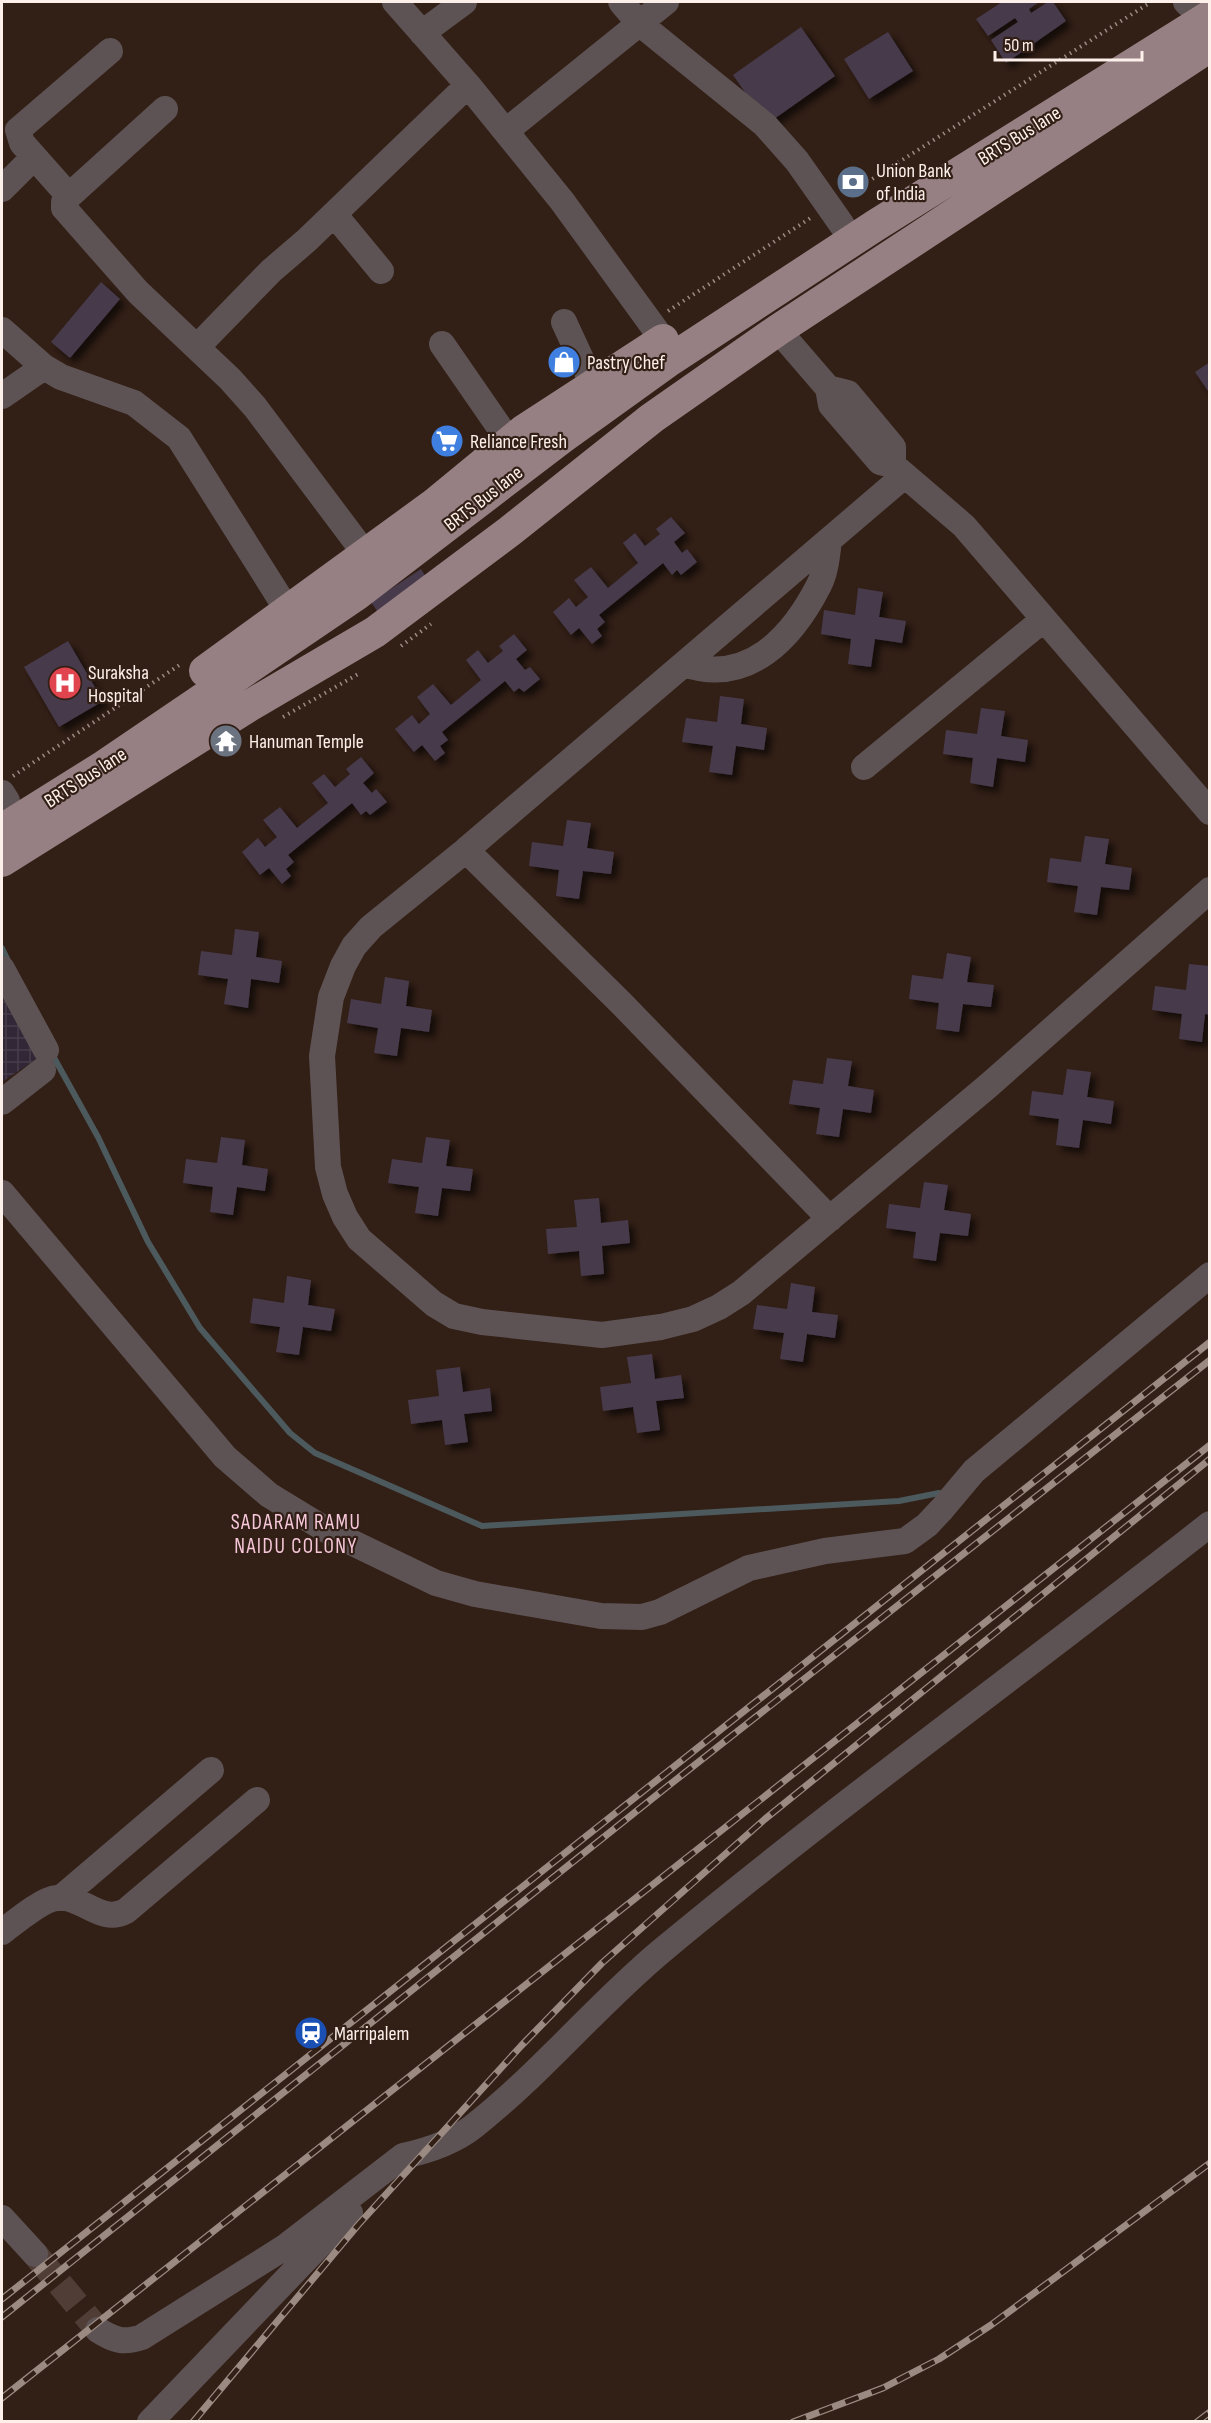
<svg xmlns="http://www.w3.org/2000/svg" width="1211" height="2423" font-family="'Sofia Sans Condensed',sans-serif">
	<style>
		.industrial { fill: url(#industrial-grid) }
		.lines { fill: none; stroke-linecap: round; stroke-linejoin: round }
		.stream { stroke: #4c595d; stroke-width: 6 }
		.building { fill: #473a4c; filter: url(#shadow) }
		.minor-tunnel { stroke: #503e36; stroke-width: 26; stroke-dasharray: 26 13; stroke-linecap: butt }
		.path { stroke: #9b8b83; stroke-width: 4; stroke-dasharray: 1.5 4.5; stroke-linecap: butt }
		.minor { stroke: #5e5354; stroke-width: 26 }
		.major { stroke: #978083; stroke-width: 32 }
		.rail-casing { stroke: #9a8a82; stroke-width: 7 }
		.rail { stroke: #321f16; stroke-width: 4.5; stroke-dasharray: 14; stroke-linecap: butt }
		.labels { text-anchor: middle; stroke-width: 4.5; stroke-linejoin: round; paint-order: stroke }
		.street-label { font-size: 20px; fill: #fdf0ea; stroke: #321f16 }
		.poi-label { font-size: 20px; fill: #fdf0ea; stroke: #321f16; text-anchor: start }
		.neighbourhood-label { font-size: 21px; letter-spacing: 1.5px; fill: #f7c7da; stroke: #321f16 }
	</style>
	<defs>
		<pattern id="industrial-grid" width="8" height="8" patternUnits="userSpaceOnUse" patternTransform="scale(1.5)"><rect width="8" height="8" fill="#322736"/><path d="M0 4h8M4 0v8" fill="none" stroke="#463c4a"/></pattern>
		<filter id="shadow"><feDropShadow dx="5.5" dy="5.5" stdDeviation="3" flood-color="#0009"/></filter>
	</defs>
	<rect width="100%" height="100%" fill="#321f16"/>
	<!-- industrial -->
	<path class="industrial" d="M2 989 38 1058 2 1082Z"/>
	<g class="lines">
		<!-- stream -->
		<path class="stream" d="M2 948 9 963
			M52 1054 98 1137 148 1242 200 1328 290 1433 315 1453 482 1526 899 1501 939 1493"/>
	</g>
	<!-- building -->
	<path class="building" d="M1002 2H1039L1029 9 1031 13 1048 2H1053L1066 21 1006 63 991 40 1018 22 1015 18 988 36 976 19Z
		M801 27 835 76 767 124 733 75Z
		M888 32 913 71 869 99 844 59Z
		M101 282 120 299 70 358 51 342Z
		M1210 362V394L1195 372Z
		M671 517 685 533 674 542 682 553 687 549 697 562 681 575 677 570 672 575 663 563 599 615 605 622 597 629 602 636 592 644 579 628 571 635 553 612 569 598 576 607 588 597 574 580 591 567 608 588 638 563 623 543 635 533 645 546 660 534 656 529Z
		M421 569 427 579 377 611 371 602Z
		M858 588 883 592 879 617 906 621 902 643 875 639 871 667 848 664 851 639 821 634 824 610 855 615Z
		M514 634 527 650 516 659 525 670 530 667 540 679 524 692 519 688 514 692 505 681 442 732 448 740 440 746 445 753 435 761 422 745 414 752 395 729 412 715 419 724 430 714 417 697 433 684 451 705 481 680 466 660 478 650 488 663 503 651 499 646Z
		M68 641 103 701 59 727 24 667Z
		M720 696 744 699 741 724 767 728 764 750 736 746 732 775 709 772 713 746 682 742 686 718 717 722Z
		M981 708 1005 711 1001 736 1028 740 1025 762 997 758 993 787 970 783 973 758 943 754 946 730 977 734Z
		M361 757 374 773 363 783 372 793 376 789 387 802 370 815 366 811 361 815 352 803 288 855 294 862 286 869 291 876 282 884 269 868 260 875 242 852 258 838 265 847 277 837 263 820 280 807 297 828 328 803 312 783 324 774 335 787 350 774 346 769Z
		M567 820 591 823 587 848 614 852 611 874 583 871 579 899 556 896 559 870 529 866 532 842 563 846Z
		M1085 836 1109 839 1105 864 1132 868 1129 890 1101 887 1097 915 1074 912 1078 886 1047 882 1050 858 1081 862Z
		M235 929 259 932 256 957 282 961 279 983 251 979 248 1008 224 1004 228 979 198 975 201 951 232 955Z
		M947 953 971 957 967 982 994 985 991 1007 963 1004 959 1032 936 1029 939 1003 909 999 912 975 943 979Z
		M1189 964 1210 966V1015L1205 1014 1202 1042 1179 1039 1182 1014 1152 1010 1155 986 1186 990Z
		M385 977 409 981 406 1006 432 1010 429 1032 401 1028 397 1056 374 1053 378 1028 347 1023 351 999 381 1004Z
		M827 1058 852 1061 848 1086 874 1090 871 1113 843 1109 839 1137 816 1134 820 1108 789 1104 793 1080 823 1084Z
		M1067 1069 1091 1072 1087 1097 1114 1101 1111 1124 1083 1120 1079 1148 1056 1145 1059 1119 1029 1115 1032 1091 1063 1095Z
		M221 1137 245 1140 242 1165 268 1169 265 1191 237 1187 233 1215 210 1212 213 1187 183 1183 186 1159 217 1163Z
		M426 1137 450 1140 446 1166 473 1169 470 1191 442 1188 438 1216 415 1213 419 1187 388 1183 392 1159 422 1163Z
		M924 1182 948 1185 944 1210 971 1214 968 1236 940 1233 936 1261 913 1258 916 1232 886 1228 889 1204 920 1208Z
		M599 1198 601 1223 628 1220 630 1243 602 1246 604 1274 581 1276 579 1251 548 1254 546 1229 577 1227 574 1200Z
		M287 1276 311 1280 308 1305 335 1309 331 1331 303 1327 299 1355 276 1352 280 1327 250 1323 253 1298 284 1303Z
		M791 1283 815 1287 812 1312 838 1315 835 1338 807 1334 803 1362 780 1359 784 1333 753 1329 757 1305 787 1309Z
		M652 1354 655 1379 681 1375 684 1398 656 1401 660 1430 637 1433 633 1407 603 1411 600 1387 631 1383 627 1357Z
		M460 1367 463 1392 490 1388 492 1411 464 1414 468 1442 445 1445 442 1420 411 1424 408 1400 439 1396 436 1370Z"/>
	<g class="lines">
		<!-- minor-tunnel -->
		<path class="minor-tunnel" d="M35 2254 98 2330"/>
		<!-- path -->
		<path class="path" d="M847 195 1151 2
			M668 311 812 217
			M401 646 431 624
			M283 717 360 673
			M13 776 181 664"/>
		<!-- minor -->
		<path class="minor" d="M395 2 468 85 562 201 663 340
			M621 2 639 23 765 125 797 161 842 225
			M1186 2 1188 4
			M422 33 464 2
			M165 109 69 196 64 202V208L138 292 230 379 255 407 366 555
			M506 131 666 2
			M2 189 34 157
			M69 196 22 143 18 130 110 51
			M334 214 381 271
			M564 322 593 385
			M2 330 44 367 61 377 134 403 179 438 288 611
			M778 330 828 388 831 405 880 462 893 465 964 526 1210 812
			M442 344 509 441
			M197 347 271 271 307 240 468 85
			M828 388 848 393 893 447V465
			M2 396 44 367
			M904 476 466 850 371 927 354 946 343 966 331 997 322 1056 328 1167 335 1194 345 1217 359 1239 434 1304 454 1316 482 1322 602 1335 661 1327 693 1319 719 1307 741 1293 988 1086 1210 890
			M684 664C748 686 792 638 819 585 826 572 827 555 829 540
			M864 767 1044 619
			M2 793 7 801
			M466 850 622 1004 830 1219
			M2 969 46 1050
			M2 1102 43 1070
			M2 1193 225 1457 269 1495 328 1531 436 1583 475 1594 601 1616 642 1617 660 1612 749 1568 825 1551 905 1541 927 1525 942 1509 974 1471 1210 1275
			M61 1898 211 1770
			M2 1932C14 1923 42 1899 57 1898 83 1895 100 1925 126 1911L257 1800
			M2 2218 35 2254
			M98 2330C115 2341 124 2343 142 2337L285 2247 403 2156C427 2151 455 2141 474 2126 540 2074 595 2007 659 1953 838 1804 1027 1668 1210 1524
			M150 2422 350 2213"/>
		<!-- major -->
		<path class="major" d="M205 671 433 505 523 431 663 340
			M2 830 104 766 356 595 563 437 670 360 876 225 1210 16
			M2 861 249 706 375 632 510 531 652 418 778 330 1210 46"/>
		<defs>
			<path id="rail" d="M2 2299 1210 1342
				M2 2317 668 1786 1210 1360
				M2 2398 1210 1445
				M193 2422 358 2225 521 2046 602 1963 765 1819 1210 1459
				M793 2422 883 2388 939 2359 991 2325 1210 2163
				M1197 2422 1210 2412"/>
		</defs>
		<!-- rail casing -->
		<use href="#rail" class="rail-casing"/>
		<!-- rail -->
		<use href="#rail" class="rail"/>
	</g>
	<!-- icons -->
	<defs>
		<symbol id="bank-disc" viewBox="-11 -11 22 22"><circle r="9.5" fill="#5c6f8a" stroke="#321f16"/><path d="M-6-4H6V4H-6ZM0-2.3a2.3 2.3 0 1 0 0 4.6a2.3 2.3 0 1 0 0-4.6Z" fill="#fff"/></symbol>
		<symbol id="shop-disc" viewBox="-11 -11 22 22"><circle r="9.5" fill="#3f7fe0" stroke="#321f16"/><path d="M-5-2.5h2.3a2.7 3.5 0 0 1 5.4 0H5L5.5 6h-11ZM-1.5-2.5h3a1.5 2.3 0 0 0-3 0Z" fill="#fff"/></symbol>
		<symbol id="supermarket-disc" viewBox="-11 -11 22 22"><circle r="9.5" fill="#3f7fe0" stroke="#321f16"/><path d="M-6-5.5h2.5l.6 2H6L4.5 2H-2.5L-4.4-4H-6ZM-1.5 3.2a1.3 1.3 0 1 0 .1 0ZM3 3.2a1.3 1.3 0 1 0 .1 0Z" fill="#fff"/></symbol>
		<symbol id="hospital-disc" viewBox="-11 -11 22 22"><circle r="9.5" fill="#e0444e" stroke="#321f16"/><path d="M-5-5h3v3.5h4V-5h3V5h-3V1.5h-4V5h-3Z" fill="#fff"/></symbol>
		<symbol id="temple-disc" viewBox="-11 -11 22 22"><circle r="9.5" fill="#6b7280" stroke="#321f16"/><path d="M0-6L5-2H3V0L6.5 2.5H4V6H1.5V3h-3V6H-4V2.5H-6.5L-3 0V-2H-5Z" fill="#fff"/></symbol>
		<symbol id="station-disc" viewBox="-11 -11 22 22"><circle r="9.5" fill="#1a4fb4" stroke="#321f16"/><path d="M-3-6H3Q5-6 5-4V2Q5 4 3 4L4.5 6H3L1.5 4h-3L-3 6H-4.5L-3 4Q-5 4-5 2V-4Q-5-6-3-6ZM-3.5-4v3h7v-3ZM-3.5 1v1.5H-2V1ZM2 1v1.5H3.5V1Z" fill="#fff"/></symbol>
	</defs>
	<g fill-rule="evenodd">
		<use href="#bank-disc" x="834" y="163" width="38" height="38"/>
		<use href="#shop-disc" x="545" y="343" width="38" height="38"/>
		<use href="#supermarket-disc" x="428" y="422" width="38" height="38"/>
		<use href="#hospital-disc" x="46" y="664" width="38" height="38"/>
		<use href="#temple-disc" x="207" y="722" width="38" height="38"/>
		<use href="#station-disc" x="292" y="2014" width="38" height="38"/>
	</g>
	<g class="labels">
		<!-- street labels -->
		<g class="street-label">
			<text transform="translate(1019 135) rotate(-32)" y="7">BRTS Bus lane</text>
			<text transform="translate(483 498) rotate(-38)" y="7">BRTS Bus lane</text>
			<text transform="translate(85 777) rotate(-33)" y="7">BRTS Bus lane</text>
		</g>
		<!-- poi labels -->
		<g class="poi-label">
			<text x="876" y="177">Union Bank<tspan x="876" dy="23">of India</tspan></text>
			<text x="587" y="369">Pastry Chef</text>
			<text x="470" y="448">Reliance Fresh</text>
			<text x="88" y="679">Suraksha<tspan x="88" dy="23">Hospital</tspan></text>
			<text x="249" y="748">Hanuman Temple</text>
			<text x="334" y="2040">Marripalem</text>
		</g>
		<!-- neighbourhood labels -->
		<g class="neighbourhood-label">
			<text x="296" y="1529">SADARAM RAMU<tspan x="296" dy="24">NAIDU COLONY</tspan></text>
		</g>
	</g>
	<!-- border -->
	<rect width="1211" height="2423" fill="none" stroke="#fdf0ea" stroke-width="6"/>
	<!-- scale -->
	<path d="M995 51v9h147v-9" fill="none" stroke="#fdf0ea" stroke-width="3"/>
	<text x="1004" y="51" font-size="18" fill="#fdf0ea" stroke="#321f16" stroke-width="4.5" paint-order="stroke">50 m</text>
</svg>
